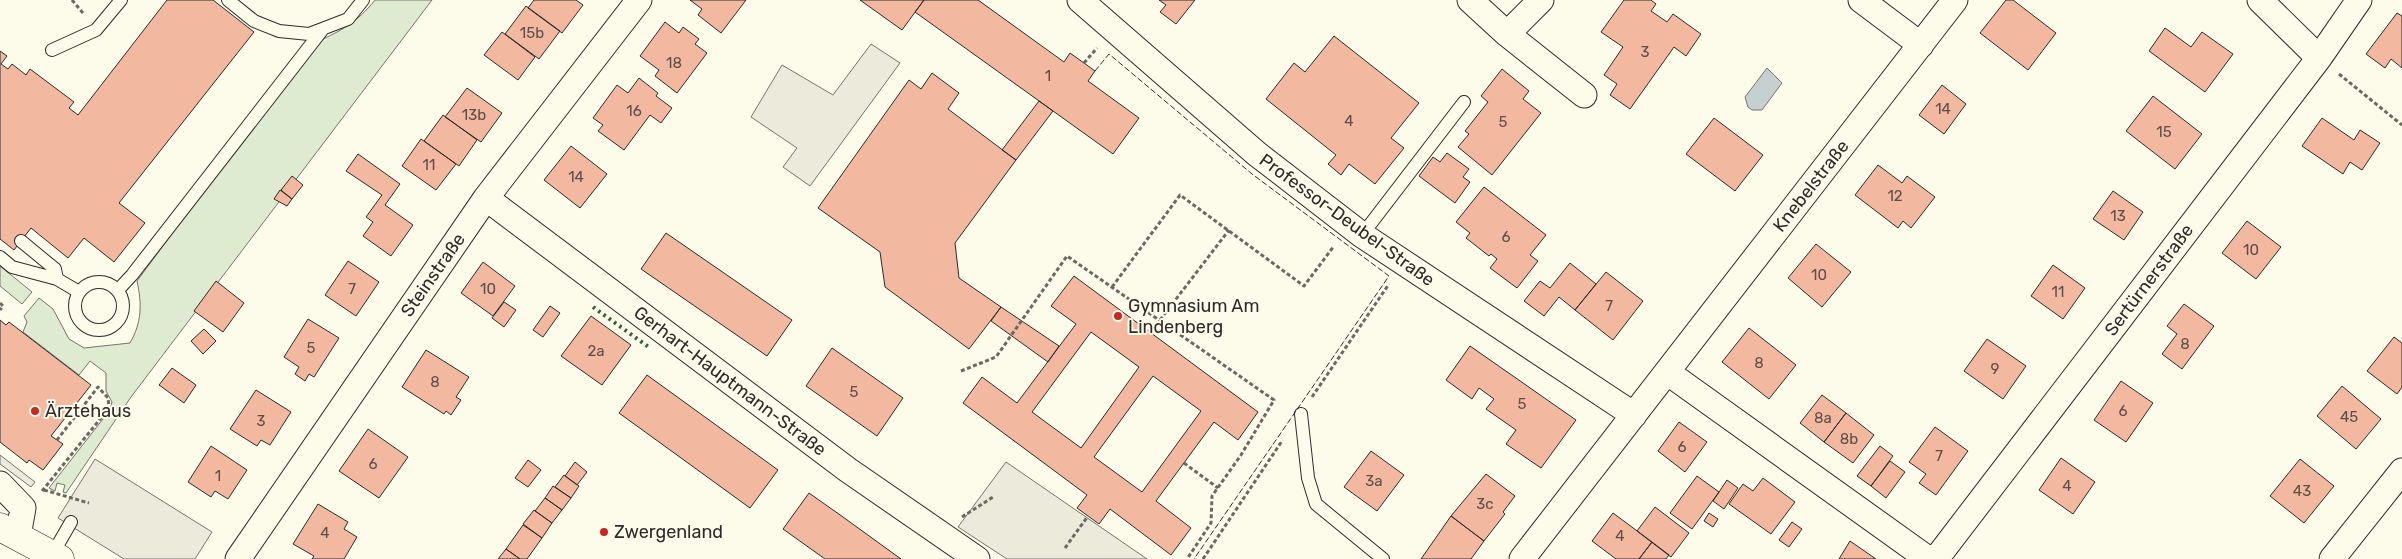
<svg xmlns="http://www.w3.org/2000/svg" width="2402" height="559" font-family="Rubik,sans-serif">
	<style>
		.green { fill: #deebd1; stroke: #74746e }
		.parking { fill: #eceadb; stroke: #74746e }
		.water { fill: #c7d0d0; stroke: #74746e }
		.building { fill: #f2b8a0; stroke: #2b2b2b; fill-rule: evenodd }
		.lines { fill: none; stroke-linecap: round; stroke-linejoin: round }
		.service-casing { stroke: #2b2b2b; stroke-width: 14 }
		.minor-casing { stroke: #2b2b2b; stroke-width: 27 }
		.tertiary-casing { stroke: #2b2b2b; stroke-width: 29 }
		.path { stroke: #6a6964; stroke-width: 3; stroke-dasharray: 4 2.5; stroke-linecap: butt }
		.service { stroke: #fdfbea; stroke-width: 12 }
		.minor { stroke: #fdfbea; stroke-width: 25 }
		.tertiary { stroke: #fdfbea; stroke-width: 28 }
		.hedge { stroke: #34623c; stroke-width: 4; stroke-dasharray: 2.5 4; stroke-linecap: butt }
		.fence { stroke: #2b2b2b; stroke-width: 1; stroke-dasharray: 6 2.5; stroke-linecap: butt }
		.poi-dot { fill: #c62828; stroke: #fdfbea; stroke-width: 2 }
		.labels { text-anchor: middle; stroke-width: 4; stroke-linejoin: round; paint-order: stroke }
		.number-label { font-size: 15px; fill: #5d4e48 }
		.street-label { font-size: 18px; fill: #2b2b2b; stroke: #fdfbea }
		.poi-label { font-size: 18px; fill: #2b2b2b; stroke: #fdfbea; text-anchor: start }
	</style>
	<rect width="100%" height="100%" fill="#fdfbea"/>
	<!-- green -->
	<path class="green" d="M375 0H432L131 397 66 493 63 492 65 485 57 483 55 491 49 488 110 410 112 402 106 391V373L90 361 79 375 23 332 27 322 24 316 39 298 53 309 69 339 84 348 130 343C142 322 142 304 137 281L312 44C339 32 357 23 375 0Z
		M0 266 32 292 22 304 0 286Z"/>
	<!-- parking -->
	<path class="parking" d="M871 44 900 63 810 186 783 167 797 148 751 117 782 65 833 95Z
		M0 455 35 482 31 487 0 464Z
		M95 459 212 532 195 559H124L58 518Z
		M1006 462 1147 559H1007L958 527Z"/>
	<!-- water -->
	<path class="water" d="M1767 68 1782 83 1762 110H1752L1748 107 1745 97Z"/>
	<!-- building -->
	<path class="building" d="M167 0H213L254 32 119 203 145 223 114 262 84 238 68 258 31 228 14 250 0 239V51L7 56 1 64 8 69 12 64 26 75 30 69 74 102 69 108 78 115Z
		M534 0H576L583 5 562 33 528 8Z
		M690 0H746L721 33 698 15 702 9Z
		M860 0H924L902 30Z
		M924 0H978L1064 62 1070 53 1084 63 1095 71 1088 81 1139 118 1113 154 915 12Z
		M1159 0H1195L1176 24 1160 12 1166 5Z
		M1624 0H1651L1656 4 1651 11 1667 22 1673 14 1701 34 1686 56 1674 47 1630 109 1610 95 1617 84 1604 75 1623 47 1601 32Z
		M2006 0H2013L2056 33 2028 70 1980 33Z
		M526 6 560 31 539 59 505 34Z
		M2397 13 2402 16V68L2391 59 2385 68 2366 54Z
		M665 22 679 33 683 27 699 39 695 44 707 53 677 93 655 76 659 70 640 56Z
		M2165 28 2191 47 2202 32 2233 54 2205 92 2149 51Z
		M502 32 535 57 518 80 484 55Z
		M1334 36 1419 103 1391 138 1404 148 1375 184 1349 164 1341 175 1328 164 1336 155 1266 99 1294 63 1305 72Z
		M1502 69 1529 91 1523 99 1541 113 1492 175 1458 147 1469 134 1465 131 1488 102 1481 96Z
		M932 73 959 93 948 109 1016 160 955 243 959 278 1001 307 969 349 885 287 880 252 818 208 909 80 921 89Z
		M639 78 658 93 656 96 672 108 661 123 650 115 624 150 598 131 603 125 593 118 617 85 628 93Z
		M1942 85 1966 104 1944 134 1919 115Z
		M467 88 502 113 481 142 445 117Z
		M2153 96 2202 134 2175 169 2126 131Z
		M1039 101 1053 111 1016 160 1002 150Z
		M443 115 477 140 459 166 424 141Z
		M1714 118 1763 155 1735 191 1686 154Z
		M2322 118 2354 140 2360 130 2380 143 2362 170 2350 162 2343 174 2302 146Z
		M421 139 456 164 436 190 402 166Z
		M571 146 607 174 580 208 544 180Z
		M1447 153 1469 169 1463 177 1470 182 1455 203 1419 176 1433 157 1440 162Z
		M358 154 400 184 385 205 413 225 391 256 363 236 373 222 366 217 382 195 346 171Z
		M1878 165 1902 183 1907 176 1935 197 1911 228 1903 221 1898 228 1855 195Z
		M292 176 303 185 292 199 281 190Z
		M1484 187 1546 235 1530 255 1538 261 1517 288 1490 268 1497 259 1491 254 1489 256 1466 238 1470 233 1456 222Z
		M280 190 292 199 287 206 274 199Z
		M2113 191 2143 212 2124 240 2093 219Z
		M2247 221 2281 247 2256 279 2222 253Z
		M666 233 792 320 767 356 641 269Z
		M1816 244 1851 272 1822 307 1788 278Z
		M348 261 379 282 356 316 325 295Z
		M483 262 515 286 493 316 461 293Z
		M1570 263 1596 284 1575 310 1559 297 1544 316 1524 301 1540 281 1550 288Z
		M2053 265 2085 288 2063 319 2031 296Z
		M1606 272 1643 301 1613 340 1575 310Z
		M1074 276 1258 412 1238 440 1214 422 1156 501 1191 528 1171 555 1110 509 1099 524 1077 508 1087 495 963 403 982 377 1017 403 1076 324 1051 306ZM1091 332 1139 367 1081 448 1032 412ZM1153 376 1201 411 1142 492 1094 457Z
		M216 281 244 303 223 332 194 311Z
		M504 302 516 310 504 327 492 318Z
		M2184 304 2214 326 2182 369 2162 354 2177 334 2167 326Z
		M550 306 560 313 543 337 533 330Z
		M1001 307 1059 346 1048 362 991 321Z
		M591 316 631 345 602 385 561 356Z
		M308 319 339 338 314 377 309 374 305 381 295 374 299 367 284 357Z
		M0 320 6 325 9 322 91 385 51 436 63 444 43 470 29 460 27 463 0 442Z
		M1749 328 1796 365 1769 399 1722 362Z
		M204 329 216 341 203 354 191 341Z
		M2394 337 2402 343V387L2397 394 2367 371Z
		M1987 339 2026 366 2003 399 1964 371Z
		M1470 346 1576 420 1541 468 1506 444 1516 430 1486 409 1494 399 1479 388 1472 399 1446 380Z
		M832 348 903 398 877 436 806 386Z
		M426 350 469 377 456 397 461 400 451 415 446 411 444 414 402 387Z
		M172 368 196 385 184 403 159 385Z
		M647 375 778 470 750 508 619 413Z
		M2121 381 2153 403 2126 442 2094 420Z
		M2342 386 2381 419 2356 449 2317 416Z
		M256 390 291 412 270 445 261 440 257 446 230 429Z
		M1822 395 1846 413 1824 442 1800 423Z
		M1846 413 1874 435 1853 463 1824 442Z
		M1679 422 1707 442 1685 472 1658 451Z
		M1935 427 1968 451 1936 495 1919 483 1926 474 1909 462Z
		M368 429 408 457 379 498 339 471Z
		M211 446 247 470 228 499 215 491 211 497 188 482Z
		M1880 446 1893 456 1871 486 1857 476Z
		M1371 451 1404 475 1377 511 1344 487Z
		M2061 458 2095 482 2073 514 2039 490Z
		M2300 459 2334 486 2304 523 2270 496Z
		M528 460 541 470 528 487 515 478Z
		M1890 461 1905 472 1886 498 1871 486Z
		M575 462 587 472 577 485 565 476Z
		M1486 474 1515 496 1503 512 1505 514 1484 541 1451 516Z
		M564 475 579 486 571 498 555 487Z
		M1697 476 1719 492 1692 529 1670 513Z
		M1763 478 1795 502 1771 534 1729 504 1743 484 1753 491Z
		M1727 480 1738 488 1724 509 1713 501Z
		M553 486 571 498 562 510 545 498Z
		M809 493 843 517 901 559H825L783 529Z
		M545 498 562 510 552 523 535 511Z
		M318 504 348 522 344 529 357 537 344 559H312L314 556 293 544Z
		M1655 507 1689 533 1671 557 1637 531Z
		M534 510 552 523 542 538 523 524Z
		M1613 513 1652 542 1639 559H1616L1592 541Z
		M1709 513 1718 519 1713 527 1704 521Z
		M1451 516 1484 541 1471 559H1421Z
		M1792 522 1802 529 1789 547 1779 540Z
		M523 525 542 538 527 559H520L506 549Z
		M1850 541 1876 559H1839Z
		M1652 542 1669 555 1666 559H1639Z
		M506 549 520 559H498Z"/>
	<g class="lines">
		<defs>
			<path id="service" d="M228 0 254 21 279 31 309 34 348 19 363 0
				M52 50 96 30 121 0
				M1362 235 1464 102
				M21 241 55 269 57 279
				M0 257 12 267 57 279 79 292
				M75 306a24 24 0 1 1 48 0a24 24 0 1 1-48 0Z
				M118 290 132 275 323 29
				M1301 414 1308 478 1316 504 1383 559
				M52 555 71 522"/>
			<path id="minor" d="M1080 0 1257 154 1362 235 1634 415
				M1470 0 1507 34 1541 0
				M1861 0 1921 45
				M2260 0 2319 58
				M1507 34 1584 95
				M486 198 848 470 977 559
				M1667 372 1928 559
				M0 484 23 508 18 536
				M238 559 486 198 639 0
				M1522 559 1955 0
				M1936 559 2319 58 2359 0
				M2332 559 2402 471"/>
			<path id="tertiary" d="M0 527 60 559"/>
		</defs>
		<!-- service casing -->
		<use href="#service" class="service-casing"/>
		<!-- minor casing -->
		<use href="#minor" class="minor-casing"/>
		<!-- tertiary casing -->
		<use href="#tertiary" class="tertiary-casing"/>
		<!-- path -->
		<path class="path" d="M72 0 83 13
			M1084 63 1097 48
			M2339 74 2402 125
			M1112 287 1180 195 1304 286 1334 246
			M0 303 3 306 0 310
			M1160 320 1229 230
			M961 371 996 357 1067 256 1274 400 1241 455 1212 496 1211 523 1187 559
			M1312 397 1389 284
			M1184 463 1218 488
			M44 490 89 503
			M42 491 109 408 108 398 98 387 57 440
			M962 517 993 497
			M1065 548 1088 516
			M1203 559 1282 441"/>
		<!-- service -->
		<use href="#service" class="service"/>
		<!-- minor -->
		<use href="#minor" class="minor"/>
		<!-- tertiary -->
		<use href="#tertiary" class="tertiary"/>
		<!-- hedge -->
		<path class="hedge" d="M593 307 650 348"/>
		<!-- fence -->
		<path class="fence" d="M1095 71 1109 54 1252 174 1389 276 1194 559"/>
	</g>
	<!-- markers -->
	<g class="poi-dot">
		<circle cx="1118" cy="316" r="5"/>
		<circle cx="35" cy="411" r="5"/>
		<circle cx="604" cy="532" r="5"/>
	</g>
	<g class="labels">
		<!-- number labels -->
		<g class="number-label">
			<text x="532" y="38">15b</text>
			<text x="1645" y="57">3</text>
			<text x="674" y="68">18</text>
			<text x="1048" y="81">1</text>
			<text x="1943" y="114">14</text>
			<text x="634" y="116">16</text>
			<text x="474" y="120">13b</text>
			<text x="1349" y="126">4</text>
			<text x="1503" y="127">5</text>
			<text x="2164" y="137">15</text>
			<text x="429" y="170">11</text>
			<text x="576" y="182">14</text>
			<text x="1895" y="201">12</text>
			<text x="2118" y="221">13</text>
			<text x="1506" y="242">6</text>
			<text x="2251" y="255">10</text>
			<text x="1819" y="280">10</text>
			<text x="352" y="294">7</text>
			<text x="488" y="294">10</text>
			<text x="2058" y="297">11</text>
			<text x="1609" y="311">7</text>
			<text x="2185" y="349">8</text>
			<text x="311" y="353">5</text>
			<text x="596" y="356">2a</text>
			<text x="1759" y="368">8</text>
			<text x="1995" y="374">9</text>
			<text x="435" y="387">8</text>
			<text x="854" y="397">5</text>
			<text x="1522" y="409">5</text>
			<text x="2123" y="416">6</text>
			<text x="2349" y="422">45</text>
			<text x="1823" y="423">8a</text>
			<text x="261" y="426">3</text>
			<text x="1849" y="444">8b</text>
			<text x="1682" y="452">6</text>
			<text x="1939" y="461">7</text>
			<text x="373" y="469">6</text>
			<text x="218" y="481">1</text>
			<text x="1374" y="486">3a</text>
			<text x="2067" y="491">4</text>
			<text x="2302" y="496">43</text>
			<text x="1485" y="509">3c</text>
			<text x="325" y="538">4</text>
			<text x="1620" y="541">4</text>
		</g>
		<!-- street labels -->
		<g class="street-label">
			<text transform="translate(1811 186) rotate(-52)" y="6">Knebelstraße</text>
			<text transform="translate(1347 220) rotate(36)" y="6">Professor-Deubel-Straße</text>
			<text transform="translate(433 275) rotate(-55)" y="6">Steinstraße</text>
			<text transform="translate(2149 280) rotate(-53)" y="6">Sertürnerstraße</text>
			<text transform="translate(730 381) rotate(37)" y="6">Gerhart-Hauptmann-Straße</text>
		</g>
		<!-- poi labels -->
		<g class="poi-label">
			<text x="1128" y="312">Gymnasium Am<tspan x="1128" dy="21">Lindenberg</tspan></text>
			<text x="45" y="417">Ärztehaus</text>
			<text x="614" y="538">Zwergenland</text>
		</g>
	</g>
</svg>
